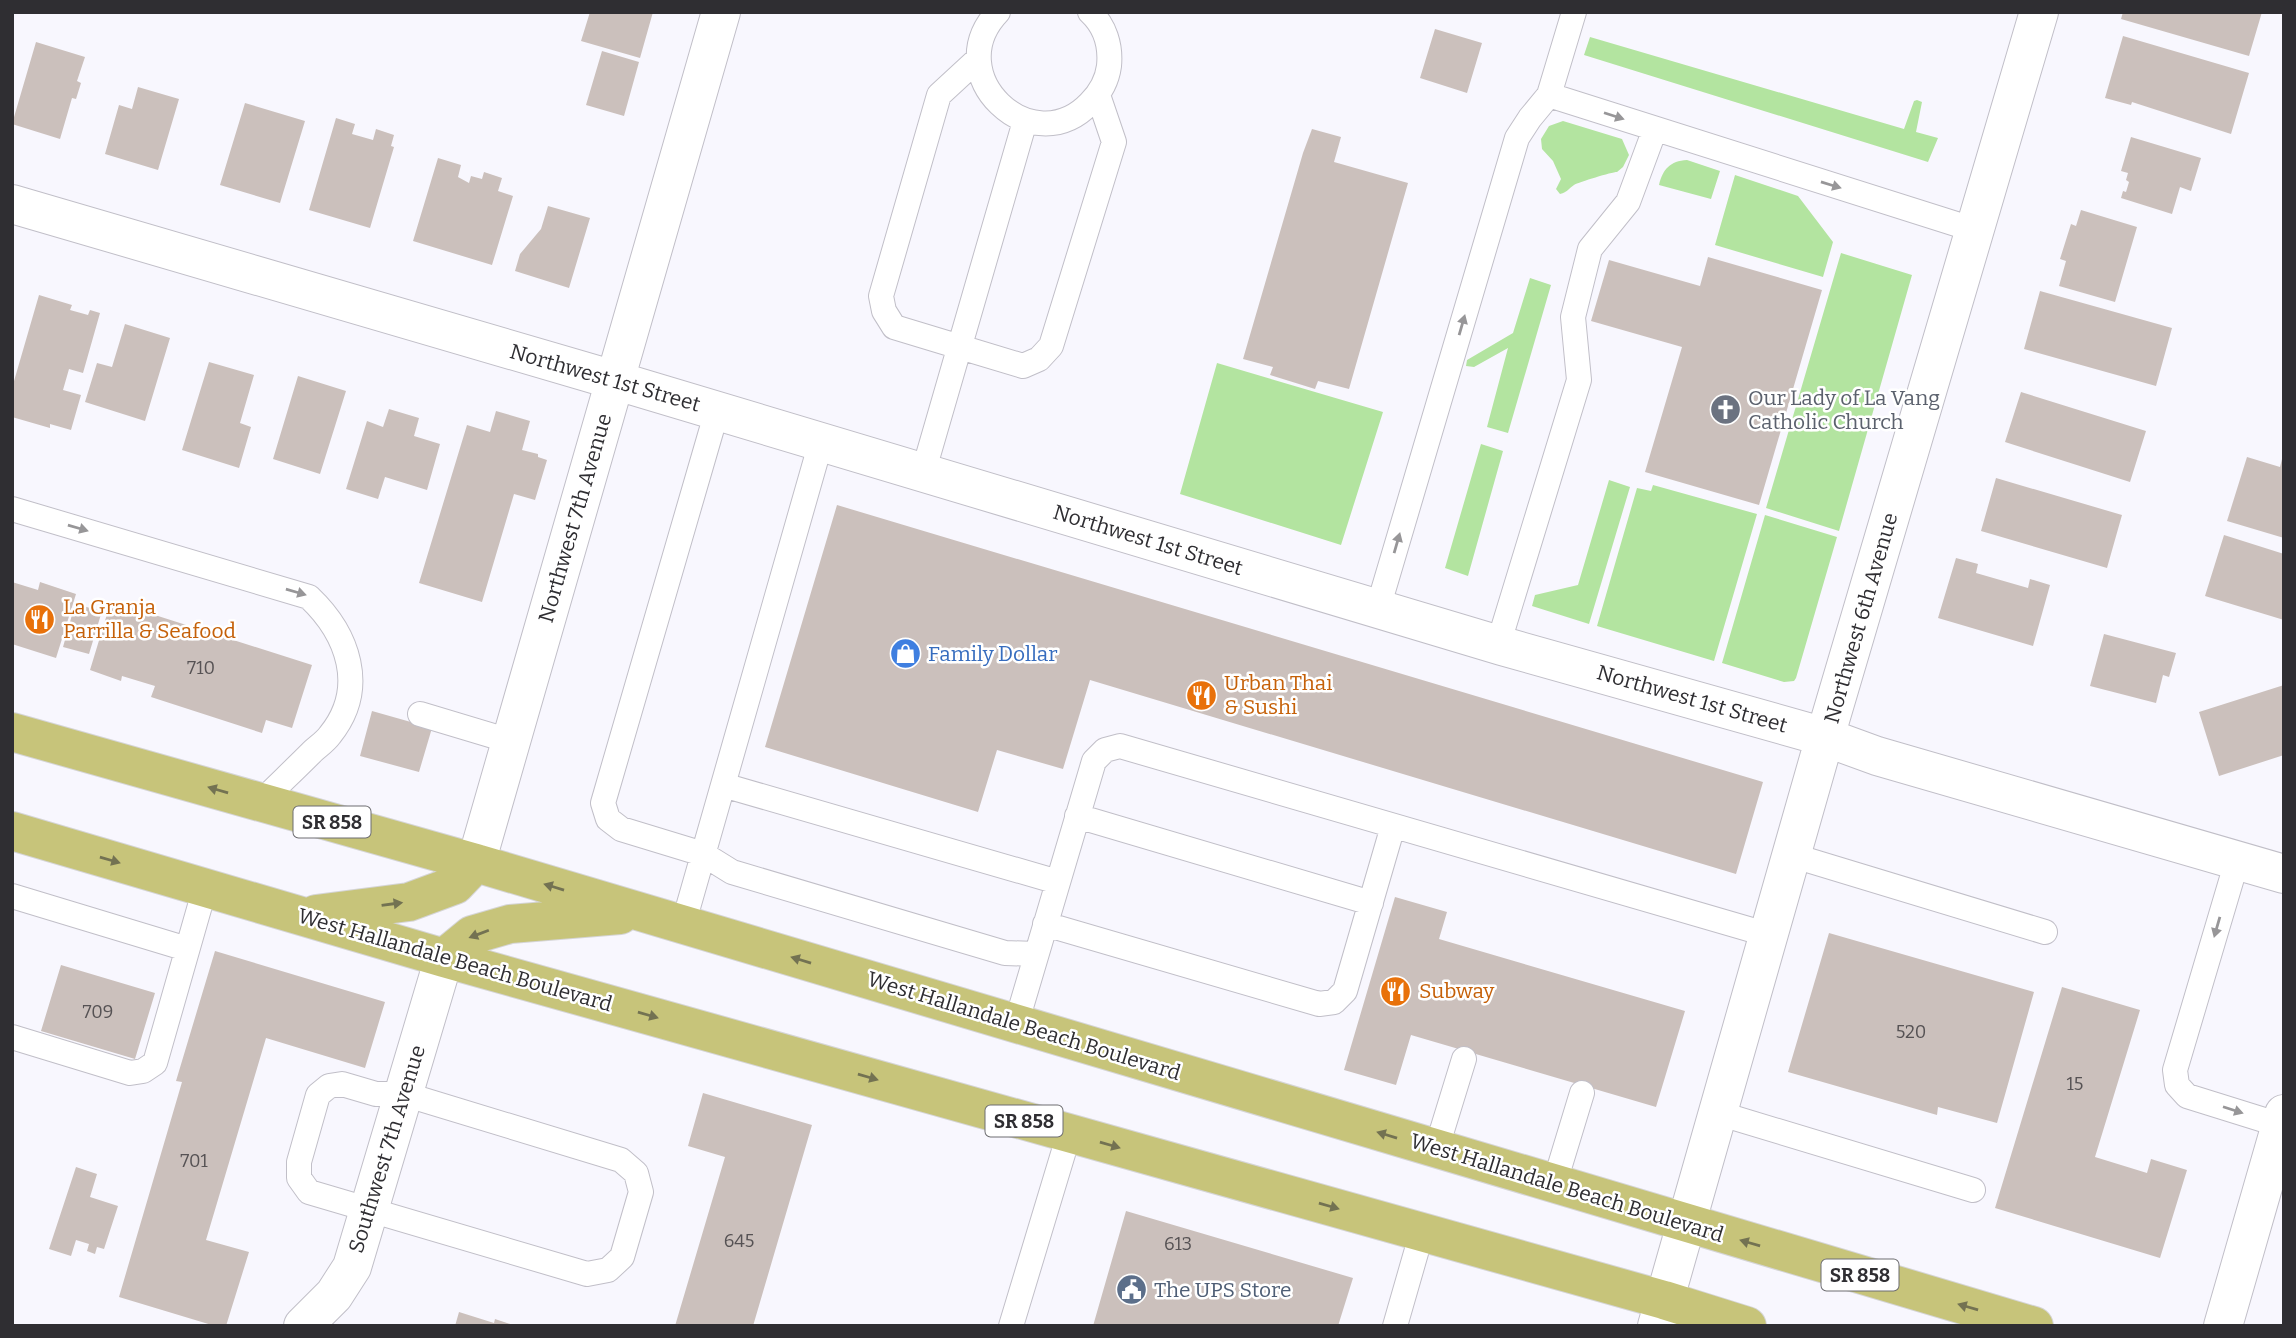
<svg xmlns="http://www.w3.org/2000/svg" width="2296" height="1338" font-family="Bitter,serif">
	<style>
		.green { fill: #b3e4a0 }
		.building { fill: #cbc0bc }
		.lines { fill: none; stroke-linecap: round; stroke-linejoin: round }
		.service-casing { stroke: #c1bfc8; stroke-width: 26 }
		.minor-casing { stroke: #c1bfc8; stroke-width: 40 }
		.primary-casing { stroke: #d5d5d6; stroke-width: 40 }
		.service { stroke: #fff; stroke-width: 24 }
		.minor { stroke: #fff; stroke-width: 38 }
		.primary { stroke: #c7c47a; stroke-width: 38 }
		.oneway { fill: #979698 }
		.oneway2 { fill: #737252 }
		.labels { text-anchor: middle; stroke-width: 5; stroke-linejoin: round; paint-order: stroke }
		.number-label { font-size: 18px; fill: #565254 }
		.shield { fill: #fff; stroke: #6d6d70; stroke-width: 2 }
		.shield-label { font-size: 19px; font-weight: bold; fill: #2f2e32 }
		.street-label { font-size: 21px; fill: #2f2e32; stroke: #fff }
		.worship-label { font-size: 21px; fill: #5b616d; stroke: #fff; text-anchor: start }
		.food-label { font-size: 21px; fill: #c56008; stroke: #fff; text-anchor: start }
		.shop-label { font-size: 21px; fill: #366cbe; stroke: #fff; text-anchor: start }
		.service-label { font-size: 21px; fill: #4e5e75; stroke: #fff; text-anchor: start }
	</style>
	<rect width="100%" height="100%" fill="#f8f7fe"/>
	<!-- green -->
	<path class="green" d="M1590 37 1904 129 1914 101 1917 100 1922 102 1916 132 1938 138 1928 162 1584 55Z
		M1563 121 1622 139 1629 155 1623 167 1617 172C1612 172 1579 182 1574 185 1568 189 1568 192 1560 194L1556 189 1561 179 1553 161 1542 149 1541 139 1549 126Z
		M1687 160 1720 171 1711 199 1659 185C1663 169 1670 161 1687 160Z
		M1735 175 1798 196 1833 242 1823 277 1715 245Z
		M1841 253 1912 275 1839 531 1766 508Z
		M1530 278 1551 285 1508 433 1487 427 1508 348 1474 367 1466 366 1467 360 1513 333Z
		M1217 363 1383 412 1341 545 1180 494Z
		M1481 444 1503 451 1468 576 1445 568Z
		M1609 480 1630 487 1589 624 1532 606 1535 595 1578 585Z
		M1653 485 1757 514 1714 661 1597 626 1637 488 1651 491Z
		M1765 515 1837 537 1796 678 1794 681 1784 682 1722 663Z"/>
	<!-- building -->
	<path class="building" d="M590 12H653L640 58 581 41Z
		M2123 12H2262L2249 56 2121 19Z
		M1435 29 1482 43 1467 93 1420 78Z
		M2123 36 2249 73 2231 134 2132 102 2131 105 2105 98Z
		M36 42 85 57 77 81 81 83 76 99 72 98 60 139 12 124Z
		M602 51 639 62 624 116 586 105Z
		M138 87 179 99 158 170 105 154 119 105 132 109Z
		M245 103 305 121 280 203 220 185Z
		M336 118 355 124 352 134 373 140 376 129 394 135 391 146 394 147 370 228 309 210Z
		M1312 129 1341 137 1334 162 1408 183 1349 389 1318 381 1315 389 1270 375 1273 367 1243 359 1303 153Z
		M2131 137 2201 158 2191 191 2180 187 2172 214 2121 198 2123 191 2126 192 2129 182 2126 180 2128 173 2121 171Z
		M438 158 461 165 458 177 469 183 471 176 482 179 484 172 502 178 498 191 513 196 492 265 413 241Z
		M548 206 590 218 569 288 515 271 520 254 541 229Z
		M2081 210 2137 227 2115 302 2059 286 2066 261 2060 259 2071 224 2076 226Z
		M1708 257 1822 290 1759 505 1645 472 1682 347 1591 321 1609 260 1700 286Z
		M2040 291 2172 328 2156 386 2024 349Z
		M39 295 72 305 70 310 88 315 90 310 100 313 83 373 69 369 63 390 81 395 71 430 50 424V428L12 417V388Z
		M125 324 170 338 145 421 85 402 97 363 112 367Z
		M209 362 254 375 240 423 251 427 239 468 182 450Z
		M298 376 346 391 320 474 273 459Z
		M2021 392 2146 431 2130 482 2005 442Z
		M389 409 419 418 414 436 440 444 427 490 385 477 378 499 346 489 367 421 383 427Z
		M496 411 530 421 522 450 538 454V457L547 460 535 500 514 494 482 602 419 583 467 425 490 432Z
		M2283 455 2284 538 2227 521 2247 457 2280 467Z
		M1996 478 2122 515 2107 568 1981 531Z
		M837 505 1763 782 1736 874 1090 680 1063 769 997 750 978 812 765 747Z
		M2224 535 2284 554V620L2205 596Z
		M1956 558 1978 564 1976 573 2028 588 2030 579 2050 585 2033 646 1938 618Z
		M12 582 38 590 40 582 76 594 56 658 12 644Z
		M111 601 312 665 292 728 266 720 262 733 151 697 155 686 122 676 121 681 90 670Z
		M75 604 102 611 89 654 63 647Z
		M2104 634 2176 653 2169 677 2163 675 2156 703 2090 686Z
		M2284 685V755L2219 776 2199 712Z
		M372 711 432 728 419 772 360 756Z
		M1395 897 1447 912 1439 939 1685 1011 1656 1107 1411 1035 1396 1085 1344 1070Z
		M1829 933 2034 992 1997 1123 1938 1107 1937 1115 1788 1072Z
		M215 951 385 1002 365 1068 266 1038 206 1240 249 1252 226 1326H215L119 1297 182 1082 176 1081Z
		M61 965 155 993 135 1059 41 1031Z
		M2062 987 2140 1010 2095 1157 2147 1173 2151 1159 2187 1170 2160 1258 1995 1208Z
		M703 1093 812 1125 753 1326H675L725 1157 688 1146Z
		M76 1167 97 1174 90 1197 118 1206 104 1249 97 1247 95 1254 87 1251 89 1244 76 1240 71 1256 49 1249Z
		M1126 1211 1353 1278 1338 1326H1093Z
		M459 1312 494 1323 495 1319 516 1326H455Z"/>
	<g class="lines">
		<defs>
			<path id="service" d="M998 12C938 75 1032 164 1090 103 1100 93 1107 81 1109 66 1111 46 1105 26 1090 12
				M978 59 939 95 881 296 884 311 894 327 960 347 1023 366 1039 359 1051 346 1114 142 1098 95
				M1549 95 1975 230
				M717 411 603 803 608 819 621 829 703 854 732 872 1005 953 1036 954
				M923 473 1025 121
				M12 509 309 597C348 634 368 688 330 735 325 742 317 747 311 753 294 770 277 786 261 802
				M1378 608 1517 138 1530 118 1549 95 1574 12
				M1498 645 1579 380 1573 317 1590 249 1628 202 1655 129
				M420 714 510 741
				M723 785 1058 882
				M1077 816 1371 903
				M1791 855 2045 932
				M2237 861 2175 1070 2177 1085 2187 1096 2280 1125
				M12 896 187 949
				M1045 924 1319 1004 1334 1002 1345 991 1393 826
				M683 925 821 442
				M1016 1024 1094 761 1105 750 1120 746 1769 935
				M12 1037 130 1073 143 1071 155 1063 205 888
				M342 1084 376 1094H404L621 1160 636 1173 641 1192 622 1257 608 1270 587 1274 309 1192 299 1178V1162L318 1095 329 1086Z
				M1718 1113 1973 1190
				M1436 1150 1464 1059
				M1554 1185 1582 1093
				M1011 1326 1069 1134
				M1395 1326 1422 1232"/>
			<path id="minor" d="M12 204 614 380 1502 646 1825 737 1877 756 2284 874
				M476 863 721 12
				M303 1326 334 1295 352 1267 444 958
				M1657 1326 1825 737 2039 12
				M2223 1326 2284 1114"/>
			<path id="primary" d="M12 732 476 863 2034 1326
				M12 831 444 958 1664 1300 1747 1326
				M316 914 409 902 455 885 476 863
				M444 958 472 935 510 924 620 915"/>
		</defs>
		<!-- service casing -->
		<use href="#service" class="service-casing"/>
		<!-- minor casing -->
		<use href="#minor" class="minor-casing"/>
		<!-- primary casing -->
		<use href="#primary" class="primary-casing"/>
		<!-- service -->
		<use href="#service" class="service"/>
		<!-- minor -->
		<use href="#minor" class="minor"/>
		<!-- primary -->
		<use href="#primary" class="primary"/>
	</g>
	<!-- one-way arrows -->
	<defs><path id="oneway-solid" d="M-6-.8H1V-3.2L6.5 0L1 3.2V.8H-6Z" transform="scale(1.75)"/></defs>
	<g class="oneway">
		<use href="#oneway-solid" transform="translate(1614 116) rotate(18)"/>
		<use href="#oneway-solid" transform="translate(1831 185) rotate(17)"/>
		<use href="#oneway-solid" transform="translate(1462 325) rotate(-74)"/>
		<use href="#oneway-solid" transform="translate(78 528) rotate(16)"/>
		<use href="#oneway-solid" transform="translate(1397 543) rotate(-74)"/>
		<use href="#oneway-solid" transform="translate(296 592) rotate(16)"/>
		<use href="#oneway-solid" transform="translate(2217 927) rotate(106)"/>
		<use href="#oneway-solid" transform="translate(2233 1110) rotate(18)"/>
	</g>
	<g class="oneway2">
		<use href="#oneway-solid" transform="translate(218 790) rotate(-164)"/>
		<use href="#oneway-solid" transform="translate(110 860) rotate(16)"/>
		<use href="#oneway-solid" transform="translate(554 887) rotate(-163)"/>
		<use href="#oneway-solid" transform="translate(392 904) rotate(-8)"/>
		<use href="#oneway-solid" transform="translate(479 934) rotate(159)"/>
		<use href="#oneway-solid" transform="translate(801 960) rotate(-163)"/>
		<use href="#oneway-solid" transform="translate(648 1015) rotate(16)"/>
		<use href="#oneway-solid" transform="translate(868 1077) rotate(16)"/>
		<use href="#oneway-solid" transform="translate(1387 1135) rotate(-163)"/>
		<use href="#oneway-solid" transform="translate(1110 1145) rotate(16)"/>
		<use href="#oneway-solid" transform="translate(1329 1206) rotate(16)"/>
		<use href="#oneway-solid" transform="translate(1750 1243) rotate(-164)"/>
		<use href="#oneway-solid" transform="translate(1968 1307) rotate(-164)"/>
	</g>
	<!-- icons -->
	<defs>
		<symbol id="church-disc" viewBox="-11 -11 22 22"><circle r="9.5" fill="#6b7280" stroke="#fff"/><path d="M-1.2-6h2.4v3.5h3.3v2.4h-3.3V6h-2.4V-.1h-3.3v-2.4h3.3Z" fill="#fff"/></symbol>
		<symbol id="restaurant-disc" viewBox="-11 -11 22 22"><circle r="9.5" fill="#e8710a" stroke="#fff"/><path d="M-5-6h1v4h1v-4h1v4h1v-4h1v5L-1.5 .5V6h-2V.5L-5-1ZM5-6V6H3V1.5H1.5Q1.5-4 5-6Z" fill="#fff"/></symbol>
		<symbol id="shop-disc" viewBox="-11 -11 22 22"><circle r="9.5" fill="#3f7fe0" stroke="#fff"/><path d="M-5-2.5h2.3a2.7 3.5 0 0 1 5.4 0H5L5.5 6h-11ZM-1.5-2.5h3a1.5 2.3 0 0 0-3 0Z" fill="#fff"/></symbol>
		<symbol id="civic-disc" viewBox="-11 -11 22 22"><circle r="9.5" fill="#5c6f8a" stroke="#fff"/><path d="M-.6-6.5H3V-4.5H.6V-3L4-1V1h2V6H-6V1h2V-1L-.6-3ZM-1.2 2.5V6h2.4V2.5Z" fill="#fff"/></symbol>
	</defs>
	<g fill-rule="evenodd">
		<use href="#church-disc" x="1708" y="392" width="35" height="35"/>
		<use href="#restaurant-disc" x="22" y="602" width="35" height="35"/>
		<use href="#shop-disc" x="888" y="636" width="35" height="35"/>
		<use href="#restaurant-disc" x="1184" y="678" width="35" height="35"/>
		<use href="#restaurant-disc" x="1378" y="974" width="35" height="35"/>
		<use href="#civic-disc" x="1114" y="1272" width="35" height="35"/>
	</g>
	<g class="labels">
		<!-- number labels -->
		<g class="number-label">
			<text x="201" y="674">710</text>
			<text x="98" y="1018">709</text>
			<text x="1911" y="1038">520</text>
			<text x="2075" y="1090">15</text>
			<text x="194" y="1167">701</text>
			<text x="739" y="1247">645</text>
			<text x="1178" y="1250">613</text>
		</g>
		<!-- shield labels -->
		<g class="shield">
			<rect x="293.5" y="806.5" width="77" height="31" rx="5"/>
			<rect x="985.5" y="1105.5" width="77" height="31" rx="5"/>
			<rect x="1821.5" y="1259.5" width="77" height="31" rx="5"/>
		</g>
		<g class="shield-label">
			<text x="332" y="829">SR 858</text>
			<text x="1024" y="1128">SR 858</text>
			<text x="1860" y="1282">SR 858</text>
		</g>
		<!-- street labels -->
		<g class="street-label">
			<text transform="translate(605 378) rotate(16)" y="7">Northwest 1st Street</text>
			<text transform="translate(575 518) rotate(-74)" y="7">Northwest 7th Avenue</text>
			<text transform="translate(1148 540) rotate(17)" y="7">Northwest 1st Street</text>
			<text transform="translate(1861 618) rotate(-74)" y="7">Northwest 6th Avenue</text>
			<text transform="translate(1692 699) rotate(16)" y="7">Northwest 1st Street</text>
			<text transform="translate(455 960) rotate(16)" y="7">West Hallandale Beach Boulevard</text>
			<text transform="translate(1024 1026) rotate(17)" y="7">West Hallandale Beach Boulevard</text>
			<text transform="translate(387 1149) rotate(-73)" y="7">Southwest 7th Avenue</text>
			<text transform="translate(1567 1188) rotate(17)" y="7">West Hallandale Beach Boulevard</text>
		</g>
		<!-- worship labels -->
		<g class="worship-label">
			<text x="1748" y="405">Our Lady of La Vang<tspan x="1748" dy="24">Catholic Church</tspan></text>
		</g>
		<!-- food labels -->
		<g class="food-label">
			<text x="63" y="614">La Granja<tspan x="63" dy="24">Parrilla &amp; Seafood</tspan></text>
			<text x="1224" y="690">Urban Thai<tspan x="1224" dy="24">&amp; Sushi</tspan></text>
			<text x="1419" y="998">Subway</text>
		</g>
		<!-- shop labels -->
		<g class="shop-label">
			<text x="928" y="661">Family Dollar</text>
		</g>
		<!-- service labels -->
		<g class="service-label">
			<text x="1154" y="1297">The UPS Store</text>
		</g>
	</g>
	<!-- border -->
	<rect width="2296" height="1338" fill="none" stroke="#2f2e32" stroke-width="28"/>
</svg>
